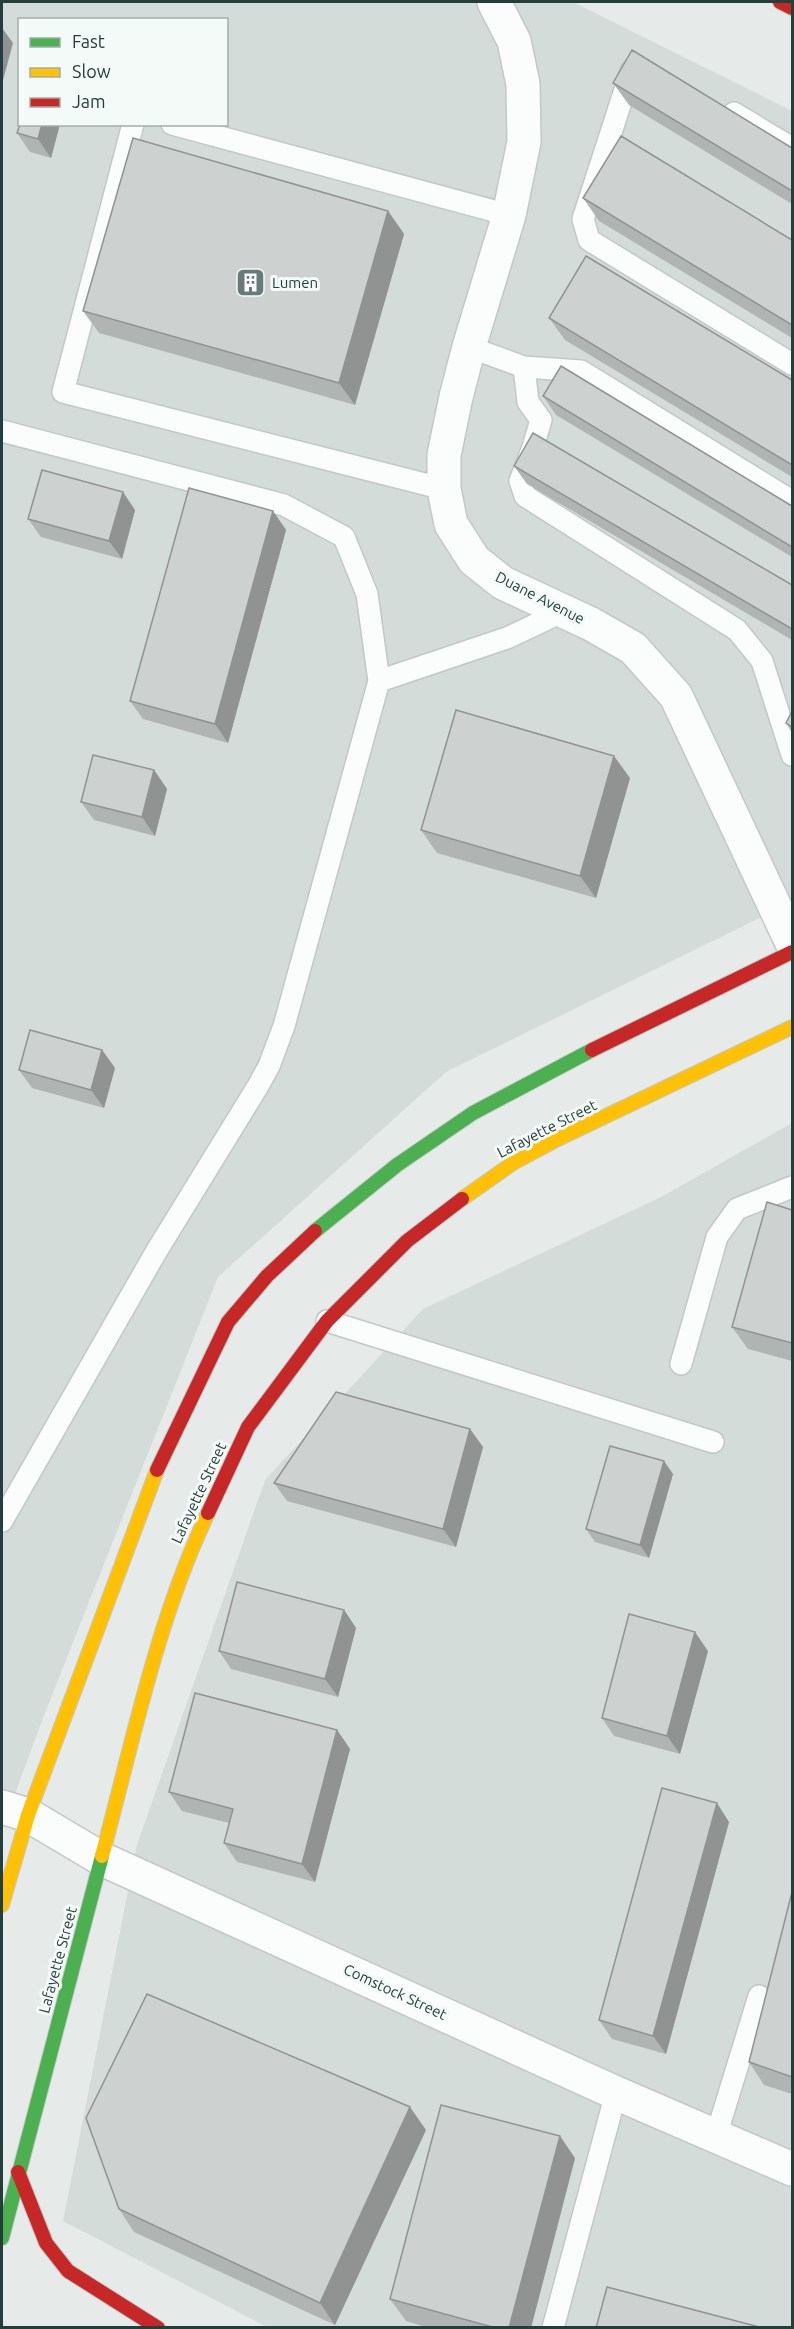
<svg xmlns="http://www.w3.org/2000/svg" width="794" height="2329" font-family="Ubuntu,sans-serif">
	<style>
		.built { fill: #d4dcd9; fill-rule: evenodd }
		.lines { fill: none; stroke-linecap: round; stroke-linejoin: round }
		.lane-casing { stroke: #c3c8c6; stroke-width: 24 }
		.street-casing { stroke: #c3c8c6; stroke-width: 36 }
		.fast-casing { stroke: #c2cac8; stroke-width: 16 }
		.slow-casing { stroke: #c2cac8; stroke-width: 16 }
		.jam-casing { stroke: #c2cac8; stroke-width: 16 }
		.lane { stroke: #fbfcfc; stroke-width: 21 }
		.street { stroke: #fbfcfc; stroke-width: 33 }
		.fast { stroke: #4caf50; stroke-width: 14 }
		.slow { stroke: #ffc107; stroke-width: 14 }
		.jam { stroke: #c62828; stroke-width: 14 }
		.wall { fill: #b0b5b4 }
		.shaded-wall { fill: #909392 }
		.building { fill: #cdd2d1; stroke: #909392; stroke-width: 1.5 }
		.labels { text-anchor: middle; stroke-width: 6; stroke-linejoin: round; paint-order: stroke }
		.poi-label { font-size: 15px; fill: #233f3b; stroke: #f4faf8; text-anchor: start }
		.street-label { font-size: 15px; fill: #233f3b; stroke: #f4faf8 }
	</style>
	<rect width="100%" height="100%" fill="#e6ebe9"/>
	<!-- built -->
	<path class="built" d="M2 2H573L792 111V902L446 1072 218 1277 43 1718 2 1829ZM20 20H226V124H20Z
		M792 1123V2327H267L63 2221 137 1845 265 1480 423 1309 663 1196Z"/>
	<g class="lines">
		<defs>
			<path id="lane" d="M631 71 583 219 589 240 792 364
				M734 113 792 148
				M133 124 63 392 444 489
				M172 124 509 215
				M469 347 524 367 581 371 792 501
				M524 367 528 402 541 420 533 447 520 481 525 496 737 630 762 661 792 755
				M2 431 284 505 344 537 367 594 379 681 284 1026 269 1066 258 1086 156 1252 2 1521
				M379 681 507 638 564 611
				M327 1321 713 1442
				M681 1364 717 1237 737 1209 792 1187
				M716 2136 759 1996
				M553 2328 616 2093"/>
			<path id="street" d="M494 2 514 41 523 84 524 142 509 215 469 347 456 397 444 455V489L451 524 474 560 503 583 591 624 633 648 676 696 792 943
				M2 1807 28 1815 102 1859 616 2093 792 2169"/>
			<path id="fast" d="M315 1231 397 1165 473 1113 592 1050
				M2 2238 102 1856"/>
			<path id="slow" d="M462 1199 513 1163 556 1140 792 1027
				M102 1856C133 1741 157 1620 208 1513
				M2 1905 28 1815 157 1470"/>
			<path id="jam" d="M780 2 792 8
				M592 1050 792 952
				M157 1470 228 1322 267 1276 315 1231
				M208 1513 248 1427 327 1321 407 1241 462 1199
				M18 2172 46 2243 68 2271 158 2328"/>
		</defs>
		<!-- lane casing -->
		<use href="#lane" class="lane-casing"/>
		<!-- street casing -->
		<use href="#street" class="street-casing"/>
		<!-- fast casing -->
		<use href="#fast" class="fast-casing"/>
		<!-- slow casing -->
		<use href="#slow" class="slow-casing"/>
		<!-- jam casing -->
		<use href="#jam" class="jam-casing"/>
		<!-- lane -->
		<use href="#lane" class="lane"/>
		<!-- street -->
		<use href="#street" class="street"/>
		<!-- fast -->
		<use href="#fast" class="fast"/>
		<!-- slow -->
		<use href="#slow" class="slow"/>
		<!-- jam -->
		<use href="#jam" class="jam"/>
	</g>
	<!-- wall -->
	<path class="wall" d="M613 83 792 148V204L629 105Z
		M60 124 51 158 30 152 17 133Z
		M583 198 792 240V338L599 221Z
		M388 211 404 234 355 405 99 333 83 311Z
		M549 318 792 380V477L565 340Z
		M543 396 792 506V557L556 415Z
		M514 466 792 585V640L527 484Z
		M135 510 122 559 41 537 28 519Z
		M273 511 286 530 228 743 143 719 130 701Z
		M792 711V733L786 723Z
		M154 770 167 789 155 836 94 820 81 802Z
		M630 778 596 898 437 853 421 830Z
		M102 1050 115 1068 104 1108 32 1088 19 1070Z
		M792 1210V1361L748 1349 732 1327Z
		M470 1429 483 1447 456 1547 287 1501 274 1483Z
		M673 1474 649 1558 595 1542 586 1529Z
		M344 1610 356 1628 338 1697 231 1669 219 1651Z
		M708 1651 680 1754 614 1736 602 1718Z
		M337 1730 350 1749 315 1882 237 1862 224 1843 229 1823 182 1811 169 1792Z
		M729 1822 666 2054 612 2039 599 2020Z
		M792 1892V2094L764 2085 749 2062Z
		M426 2130 335 2325 134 2232 119 2209Z
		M575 2158 531 2328H429L406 2321 390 2299Z"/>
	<!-- shaded-wall -->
	<path class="shaded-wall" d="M2 28 13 43 2 84Z
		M42 124H60L51 158 38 139Z
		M388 211 404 234 355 405 339 383Z
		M123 492 135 510 122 559 109 541Z
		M273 511 286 530 228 743 215 724Z
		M614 756 630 778 596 898 580 876Z
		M154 770 167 789 155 836 142 817Z
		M102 1050 115 1068 104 1108 91 1090Z
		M470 1429 483 1447 456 1547 443 1529Z
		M664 1461 673 1474 649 1558 640 1545Z
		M344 1610 356 1628 338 1697 325 1679Z
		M695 1632 708 1651 680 1754 667 1736Z
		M337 1730 350 1749 315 1882 302 1864Z
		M717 1803 729 1822 666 2054 653 2036Z
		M410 2107 426 2130 335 2325 320 2303Z
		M560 2136 575 2158 531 2328H509Z"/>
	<!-- building -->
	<path class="building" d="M632 50 792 148V191L613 83Z
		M20 124H42L38 139 17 133Z
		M621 136 792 240V325L583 198Z
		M133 138 388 211 339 383 83 311Z
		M586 256 792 380V465L549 318Z
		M561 366 792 506V547L543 396Z
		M533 433 792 585V629L514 466Z
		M42 470 123 492 109 541 28 519Z
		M189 488 273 511 215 724 130 701Z
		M456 710 614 756 580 876 421 830Z
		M792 711V727L786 723Z
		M93 755 154 770 142 817 81 802Z
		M30 1030 102 1050 91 1090 19 1070Z
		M767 1202 792 1210V1343L732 1327Z
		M336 1392 470 1429 443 1529 274 1483Z
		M610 1446 664 1461 640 1545 586 1529Z
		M237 1582 344 1610 325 1679 219 1651Z
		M629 1614 695 1632 667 1736 602 1718Z
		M195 1693 337 1730 302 1864 224 1843 233 1809 169 1792Z
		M662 1788 717 1803 653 2036 599 2020Z
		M792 1892V2077L749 2062Z
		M147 1994 410 2107 320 2303 119 2209 86 2118Z
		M441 2105 560 2136 509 2328H496L390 2299Z
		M607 2287 763 2328H596Z"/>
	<!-- icons -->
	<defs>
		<symbol id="building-square" viewBox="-11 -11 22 22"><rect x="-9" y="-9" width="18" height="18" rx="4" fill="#677b78" stroke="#f4faf8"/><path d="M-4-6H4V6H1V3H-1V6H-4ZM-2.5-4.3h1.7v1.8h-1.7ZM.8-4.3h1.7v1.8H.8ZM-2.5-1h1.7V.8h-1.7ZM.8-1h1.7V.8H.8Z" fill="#fff"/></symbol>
	</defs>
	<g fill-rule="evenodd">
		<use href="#building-square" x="234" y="266" width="33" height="33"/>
	</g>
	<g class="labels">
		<!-- poi labels -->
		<g class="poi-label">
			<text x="272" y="288">Lumen</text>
		</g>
		<!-- street labels -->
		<g class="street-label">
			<text transform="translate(540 598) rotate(27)" y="5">Duane Avenue</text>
			<text transform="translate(547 1129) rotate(-27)" y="5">Lafayette Street</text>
			<text transform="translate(199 1493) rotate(-65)" y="5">Lafayette Street</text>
			<text transform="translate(58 1960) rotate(-75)" y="5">Lafayette Street</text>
			<text transform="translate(395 1992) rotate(25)" y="5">Comstock Street</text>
		</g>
	</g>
	<!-- border -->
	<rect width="794" height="2329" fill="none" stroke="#233f3b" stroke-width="6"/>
	<!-- legend -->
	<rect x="18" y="18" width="210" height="108" fill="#f4faf8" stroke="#a0afac" stroke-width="1.5"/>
	<rect x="30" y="38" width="30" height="9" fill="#4caf50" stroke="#a0afac" stroke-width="1.5"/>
	<text x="72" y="48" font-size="18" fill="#233f3b">Fast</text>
	<rect x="30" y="68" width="30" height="9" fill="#ffc107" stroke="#a0afac" stroke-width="1.5"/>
	<text x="72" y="78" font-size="18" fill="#233f3b">Slow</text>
	<rect x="30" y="98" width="30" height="9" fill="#c62828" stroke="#a0afac" stroke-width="1.5"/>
	<text x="72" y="108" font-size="18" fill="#233f3b">Jam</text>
</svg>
